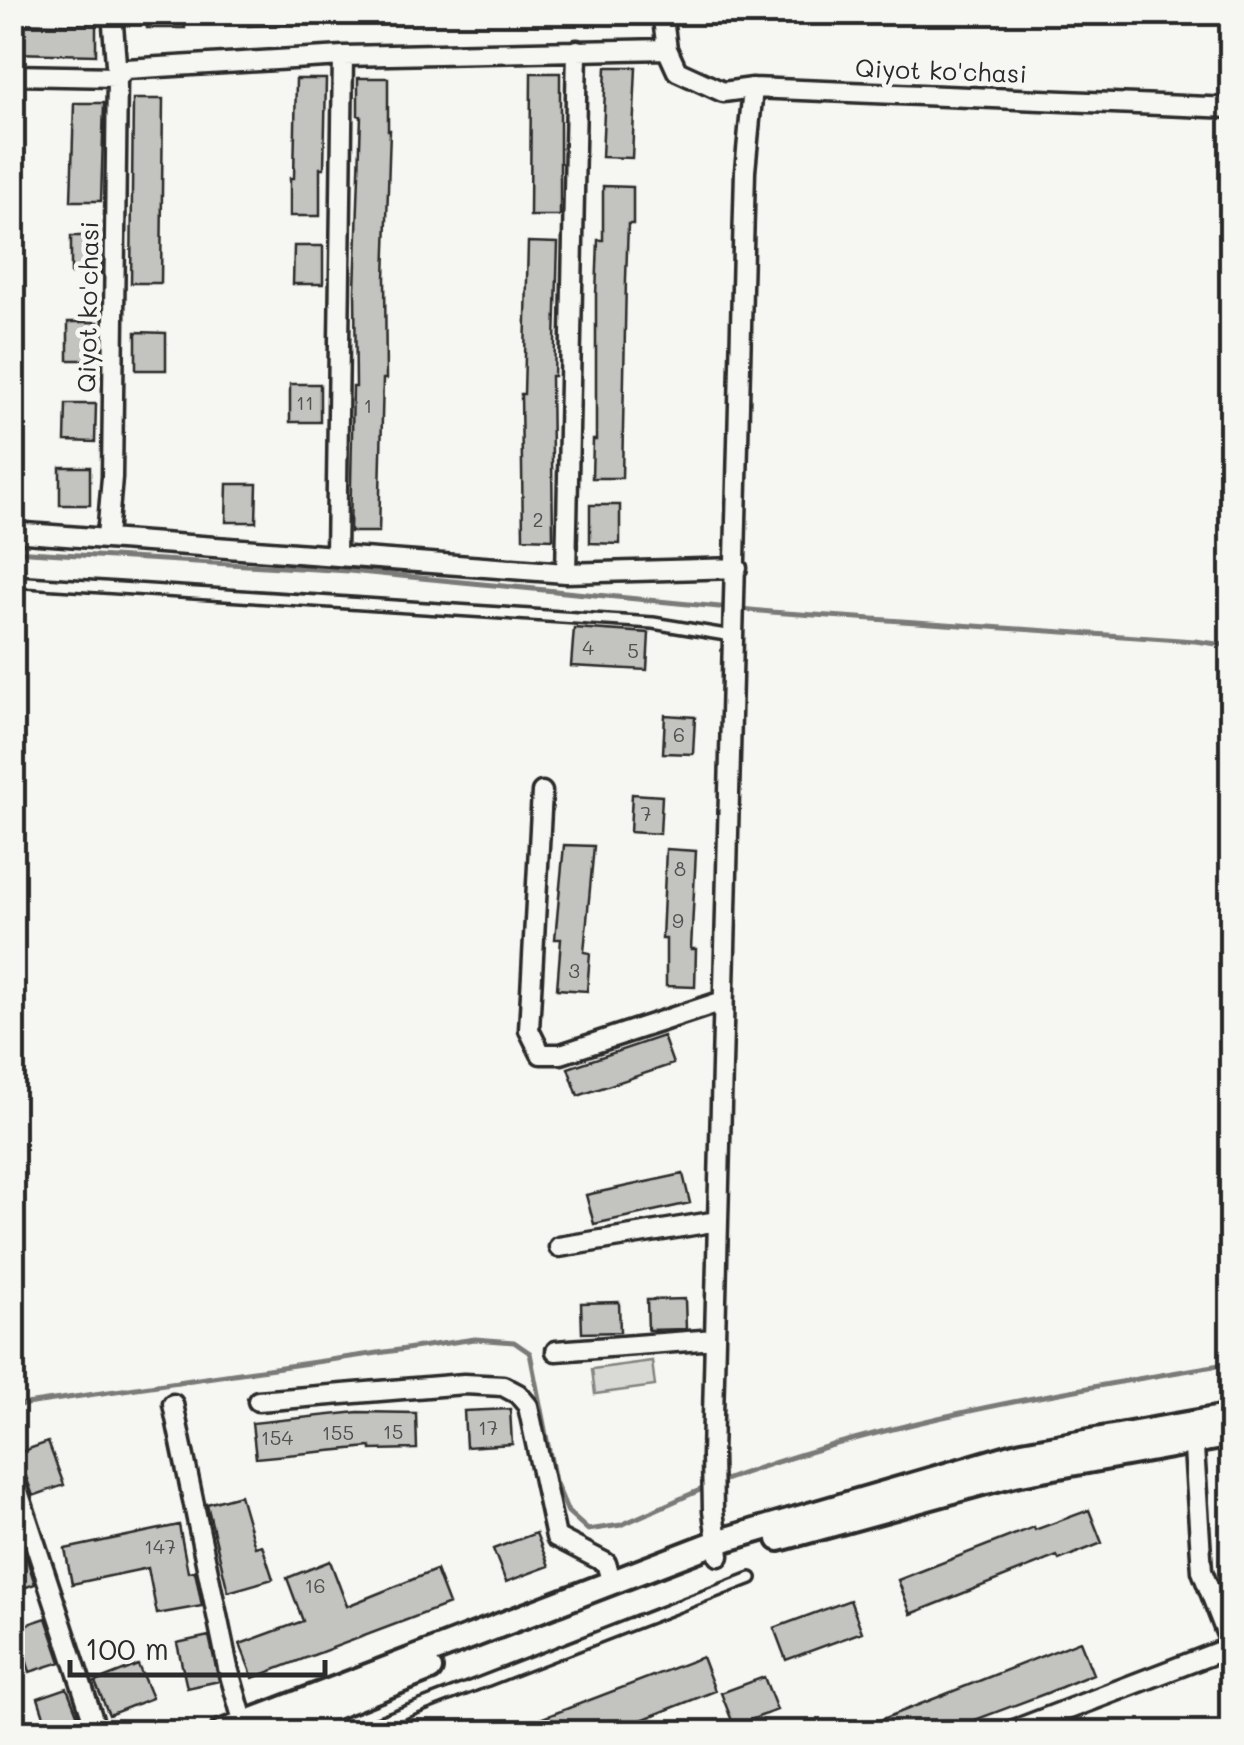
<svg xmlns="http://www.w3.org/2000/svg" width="1244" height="1745" font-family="Mali,sans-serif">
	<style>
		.green { fill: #d9d9d5; stroke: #828280; stroke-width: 2.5 }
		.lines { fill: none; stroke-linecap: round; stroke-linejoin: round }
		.stream { stroke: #7a7a78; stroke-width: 5 }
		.building { fill: #c3c3c0; stroke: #2b2b2b; stroke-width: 2.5 }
		.service-casing { stroke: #2b2b2b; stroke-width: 16 }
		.minor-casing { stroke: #2b2b2b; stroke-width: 25 }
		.secondary-casing { stroke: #2b2b2b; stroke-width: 30 }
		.service { stroke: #f6f6f2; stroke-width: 9 }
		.minor { stroke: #f6f6f2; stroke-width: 18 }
		.secondary { stroke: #f6f6f2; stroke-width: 22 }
		.labels { text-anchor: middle; stroke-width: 9; stroke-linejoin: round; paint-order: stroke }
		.number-label { font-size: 20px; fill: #515150 }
		.street-label { font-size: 25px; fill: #2b2b2b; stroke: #f6f6f2 }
	</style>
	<rect width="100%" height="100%" fill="#f6f6f2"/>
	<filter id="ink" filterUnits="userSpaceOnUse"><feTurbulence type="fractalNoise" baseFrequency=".01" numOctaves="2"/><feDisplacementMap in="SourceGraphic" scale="20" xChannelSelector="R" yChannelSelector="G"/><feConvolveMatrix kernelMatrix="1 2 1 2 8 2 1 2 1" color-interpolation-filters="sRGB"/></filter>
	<g filter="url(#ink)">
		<!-- green -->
		<path class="green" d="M652 1361 655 1386 595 1394 592 1369Z"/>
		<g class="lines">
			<!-- stream -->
			<path class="stream" d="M12 551 349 571 771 612 1195 641 1232 646
				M12 1406 475 1339 514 1342 530 1353 555 1481 568 1512 588 1530 621 1525 709 1486
				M719 1482C880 1422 1062 1391 1232 1363"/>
		</g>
		<!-- building -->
		<path class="building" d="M147 12H185V28H147Z
			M247 12H300V24L248 26Z
			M12 23 96 25V55L12 53Z
			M606 67H636L632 158 602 157Z
			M531 73H560V216H530Z
			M358 78H388V130H390L385 279 386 379H383L379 532H350L353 387H356L355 291 361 116 358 115Z
			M296 79H326L324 168H320V216H290V178H294Z
			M133 99H163L161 283H131Z
			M74 103H104L101 201H71Z
			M603 186 633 187V224H628L626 278 622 478H592L593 440H596V295L598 240H603Z
			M71 236H101V274H71Z
			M528 242 558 243 554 376H551L553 539 523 538 521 394H524Z
			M294 246H323V284H293Z
			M68 322H98V360H68Z
			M136 332 166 333V370H136Z
			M290 384H320V422H290Z
			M66 404H96L95 442 65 441Z
			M60 467H90V505H60Z
			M227 484H257L256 522H226Z
			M590 505H620V544L590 543Z
			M574 628 649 633 647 670 571 666Z
			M665 715 695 717 693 754 663 753Z
			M632 794 662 796 660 834 630 832Z
			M564 845 594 846 584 952 590 953 587 991 557 989 561 939H555Z
			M666 849 696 851 691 949H696L695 987 666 986V939H662Z
			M663 1036 673 1064 578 1096 568 1068Z
			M683 1174 690 1203 594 1224 586 1195Z
			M685 1299 686 1329 648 1330 647 1300Z
			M619 1302 620 1332 582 1333 581 1303Z
			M510 1409 512 1444 466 1447 464 1411Z
			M358 1412 416 1413 417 1449 371 1450V1447L256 1458 252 1423Z
			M48 1442 64 1485 33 1496 23 1468 12 1461V1455Z
			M240 1495 255 1547 262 1545 273 1579 228 1592 207 1504Z
			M1089 1510 1102 1543 1059 1560 1057 1556 911 1614 898 1580 1034 1527 1035 1530Z
			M179 1525 188 1572 195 1571 202 1606 157 1614 148 1568 72 1584 65 1549Z
			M536 1533 549 1566 506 1582 493 1549Z
			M21 1541 35 1584 12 1592V1544Z
			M330 1561 347 1606 436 1570 449 1604 253 1678 240 1644 303 1621 287 1578Z
			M850 1600 862 1632 786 1660 774 1628Z
			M46 1618 61 1662 30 1672 16 1628Z
			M209 1636 219 1681 187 1688 177 1643Z
			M1080 1641 1093 1674 1047 1693 943 1732H850Z
			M702 1657 715 1691 621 1728 607 1732H506Z
			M138 1665 152 1698 109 1715 95 1682Z
			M764 1677 777 1710 734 1726 721 1693Z
			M67 1688 84 1732H49L38 1698Z"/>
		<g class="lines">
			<defs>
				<path id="service" d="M12 581 653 623 732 636
					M354 1732 751 1578"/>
				<path id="minor" d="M662 12 667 49 677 71 723 92 753 88 1232 108
					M12 75 117 77 112 12
					M12 532 566 573 737 568
					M107 537 112 477 117 77 126 69 343 56 667 49
					M336 556 343 56
					M566 573 577 50
					M542 792 529 1030 541 1054H561L723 1001
					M559 1247 718 1221
					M556 1351 715 1339
					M258 1401 464 1384 503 1386 518 1394 528 1406 556 1537 606 1563 612 1583
					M173 1404 228 1668 244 1724
					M1193 1433 1202 1571 1232 1648
					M12 1473 97 1732
					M719 1556 713 1511 712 1455 745 171 753 88
					M1009 1732 1231 1647"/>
				<path id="secondary" d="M779 1539 1015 1474 1232 1435
					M222 1732 717 1542 1022 1453 1232 1416
					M271 1732 430 1669"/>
			</defs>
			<!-- service casing -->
			<use href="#service" class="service-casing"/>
			<!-- minor casing -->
			<use href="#minor" class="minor-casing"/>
			<!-- secondary casing -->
			<use href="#secondary" class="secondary-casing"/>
			<!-- service -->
			<use href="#service" class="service"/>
			<!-- minor -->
			<use href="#minor" class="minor"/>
			<!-- secondary -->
			<use href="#secondary" class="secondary"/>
		</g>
	</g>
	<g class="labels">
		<!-- number labels -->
		<g class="number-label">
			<text x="305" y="410">11</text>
			<text x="368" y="413">1</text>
			<text x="538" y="527">2</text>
			<text x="588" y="655">4</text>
			<text x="633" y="658">5</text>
			<text x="679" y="742">6</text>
			<text x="646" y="821">7</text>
			<text x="680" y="876">8</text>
			<text x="678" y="928">9</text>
			<text x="574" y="978">3</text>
			<text x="488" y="1435">17</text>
			<text x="393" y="1439">15</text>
			<text x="338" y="1440">155</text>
			<text x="277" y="1445">154</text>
			<text x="160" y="1554">147</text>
			<text x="315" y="1593">16</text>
		</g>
		<!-- street labels -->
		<g class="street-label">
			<text transform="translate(941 71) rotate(2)" y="9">Qiyot ko'chasi</text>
			<text transform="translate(88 307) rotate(-89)" y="9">Qiyot ko'chasi</text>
		</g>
	</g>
	<!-- margin -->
	<rect width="1244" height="1745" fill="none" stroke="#f6f6f2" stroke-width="50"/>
	<rect x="25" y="25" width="1194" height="1695" fill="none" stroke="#2b2b2b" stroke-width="4" filter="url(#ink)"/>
	<!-- scale -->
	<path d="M70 1660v15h255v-15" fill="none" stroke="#2b2b2b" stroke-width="5"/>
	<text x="85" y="1660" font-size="30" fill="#2b2b2b" stroke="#f6f6f2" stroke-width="8" paint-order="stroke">100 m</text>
</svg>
